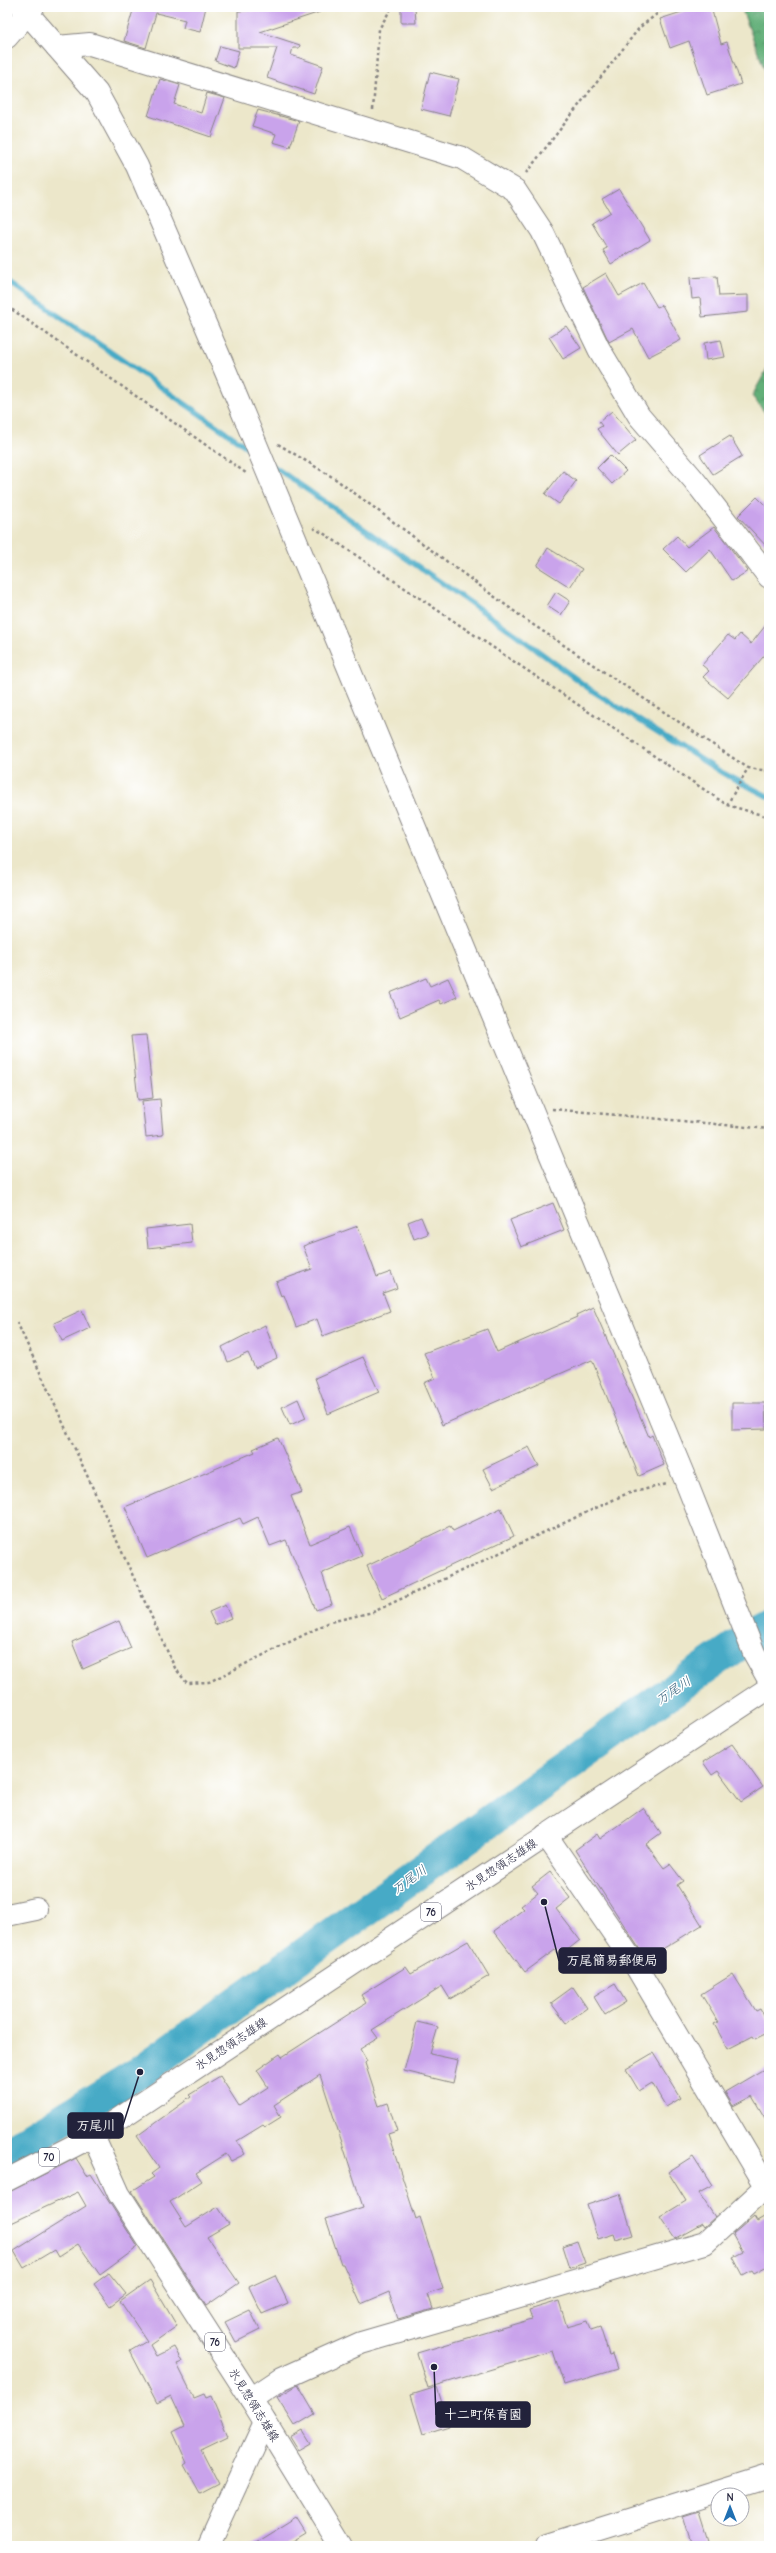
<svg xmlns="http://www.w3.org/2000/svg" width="776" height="2553" font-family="'Comic Neue','Klee One',sans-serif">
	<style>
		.forest { fill: url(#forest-crowns); stroke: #42685a }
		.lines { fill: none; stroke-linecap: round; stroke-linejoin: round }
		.stream { stroke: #46aac6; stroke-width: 5.5 }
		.river { stroke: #46aac6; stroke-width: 33 }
		.building { fill: #c9a3eb }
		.minor-casing { stroke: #878482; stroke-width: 24 }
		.tertiary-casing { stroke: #878482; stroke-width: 24 }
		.primary-casing { stroke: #878482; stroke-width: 24 }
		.path { stroke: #878482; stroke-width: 2.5; stroke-dasharray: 3 3; stroke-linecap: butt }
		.minor { stroke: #fff; stroke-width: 22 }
		.tertiary { stroke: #fff; stroke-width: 22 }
		.primary { stroke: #fff; stroke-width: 22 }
		.labels { text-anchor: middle; stroke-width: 3; stroke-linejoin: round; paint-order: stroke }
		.shield { fill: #fff; stroke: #646476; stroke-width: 1 }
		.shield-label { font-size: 11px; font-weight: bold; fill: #22223b }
		.street-label { font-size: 12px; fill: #22223b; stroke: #fff }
		.water-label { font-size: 13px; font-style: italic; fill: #325f7a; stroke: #fff }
		.leader { fill: none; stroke: #22223b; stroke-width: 1.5 }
		.callout-dot { fill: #22223b; stroke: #fff; stroke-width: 1.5 }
		.callout { fill: #22223b; stroke: #22223b; stroke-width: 1.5 }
		.callout-label { font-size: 13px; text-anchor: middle; font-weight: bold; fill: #fff }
	</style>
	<defs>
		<pattern id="forest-crowns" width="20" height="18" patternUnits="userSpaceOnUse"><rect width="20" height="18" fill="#62af78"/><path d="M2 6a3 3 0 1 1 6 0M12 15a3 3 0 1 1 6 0" fill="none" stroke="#508e64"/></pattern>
	</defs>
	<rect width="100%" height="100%" fill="#fff"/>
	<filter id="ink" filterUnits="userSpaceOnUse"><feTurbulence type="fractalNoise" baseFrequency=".025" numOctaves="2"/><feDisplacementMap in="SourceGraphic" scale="8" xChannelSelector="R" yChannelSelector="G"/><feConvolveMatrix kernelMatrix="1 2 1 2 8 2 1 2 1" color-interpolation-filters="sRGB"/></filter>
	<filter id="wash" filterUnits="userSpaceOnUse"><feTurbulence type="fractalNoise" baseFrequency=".012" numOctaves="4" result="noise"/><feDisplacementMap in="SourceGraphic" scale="16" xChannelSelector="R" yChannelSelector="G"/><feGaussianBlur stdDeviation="0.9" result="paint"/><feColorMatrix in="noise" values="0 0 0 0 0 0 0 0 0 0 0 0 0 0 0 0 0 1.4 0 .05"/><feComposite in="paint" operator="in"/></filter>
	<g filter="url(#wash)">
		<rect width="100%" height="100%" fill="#ece7ca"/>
		<!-- forest -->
		<path class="forest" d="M741 7H769V81Z
			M769 365V418L752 396Z"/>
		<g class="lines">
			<!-- stream -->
			<path class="stream" d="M7 280 250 449
				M273 466 514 633 591 690 721 772 769 797"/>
			<!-- river -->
			<path class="river" d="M7 2153 140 2072 656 1702 751 1636 769 1626"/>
		</g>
		<g id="blocks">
			<!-- building -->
			<path class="building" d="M134 7H206L200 32 183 28 185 20 156 13 146 48 124 41Z
				M401 7H415L416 23H401Z
				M697 7H711L721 44 727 42 741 84 707 95 689 41 670 48 660 19Z
				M319 8 320 12 260 32 300 45 299 48H293L291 55 323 66 314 94 267 78 277 48H238V11Z
				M220 46 239 51 234 68 215 61Z
				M430 72 459 79 449 116 421 109Z
				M160 79 180 85 174 104 201 113 207 93 225 98 211 137 148 116Z
				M258 110 299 121 290 147 273 142 276 134 252 126Z
				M619 189 650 240 611 264 603 250 607 248 592 223 610 212 602 199Z
				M606 273 619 296 643 283 657 307 662 305 681 340 648 357 633 329 609 342 583 287Z
				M717 276 719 296 748 295V312L702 317 700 298 692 299 690 278Z
				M566 326 581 348 563 359 549 337Z
				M721 340 725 357 706 360 704 343Z
				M612 411 636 440 618 455 597 429 602 426 599 422Z
				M730 436 742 456 713 474 700 455Z
				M610 455 626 471 612 484 597 468Z
				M563 471 576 481 559 504 545 494Z
				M757 497 769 509V549L738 516Z
				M714 527 748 571 732 581 710 549 686 572 663 549 677 536 687 547Z
				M548 548 582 569 570 587 537 566Z
				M556 592 570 601 561 615 547 606Z
				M769 621V650L728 698 703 677 709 671 702 665 728 635 735 640 740 634 751 644Z
				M426 978 430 986 448 978 457 997 441 1004 439 1000 400 1017 390 993Z
				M146 1035 153 1098 138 1100 131 1036Z
				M160 1099 163 1135 146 1137 142 1101Z
				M553 1203 564 1230 521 1247 510 1220Z
				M421 1217 428 1234 414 1239 408 1222Z
				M190 1224 192 1243 148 1248 146 1229Z
				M358 1226 377 1277 391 1272 397 1288 383 1293 390 1311 323 1336 317 1319 296 1327 284 1295 281 1296 276 1282 312 1269 303 1246Z
				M593 1307 649 1437 652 1435 664 1465 639 1476 592 1360 442 1425 424 1383 435 1378 424 1353 487 1329 497 1352 577 1317 576 1315Z
				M82 1310 90 1328 62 1341 54 1323Z
				M265 1325 277 1358 255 1368 248 1353 228 1362 222 1347Z
				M363 1357 379 1392 328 1414 315 1378Z
				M298 1399 306 1418 290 1425 282 1407Z
				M732 1403H765L766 1429 732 1430Z
				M278 1438 302 1492 291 1496 310 1544 350 1527 362 1556 322 1573 332 1604 316 1610 286 1540 270 1546 258 1517 243 1524 240 1518 147 1558 125 1507 255 1452 253 1449Z
				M529 1447 539 1466 493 1488 483 1469Z
				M501 1508 514 1536 382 1598 367 1566 450 1526 453 1531Z
				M225 1605 231 1618 215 1625 209 1612Z
				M119 1621 131 1648 83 1669 72 1642Z
				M732 1744 763 1787 741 1802 718 1771 712 1775 703 1762Z
				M643 1808 661 1833 646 1844 664 1868 670 1864 683 1881 677 1885 702 1925 646 1959 575 1850 597 1834 600 1839Z
				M550 1872 570 1898 556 1909 580 1940 560 1956 555 1950 525 1972 494 1931 524 1909 521 1906 538 1893 532 1886Z
				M468 1941 489 1976 450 1999 442 1986 372 2030 378 2038 360 2049 367 2061 365 2063 379 2106 388 2103 397 2131 388 2134 416 2219 420 2217 443 2289 428 2294 433 2309 398 2319 389 2292 361 2304 343 2264H341L326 2219 363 2207 320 2075 274 2105 281 2117 265 2127 263 2125 237 2141 245 2154 231 2161 226 2154 196 2173 202 2181 170 2202 186 2227 218 2207 229 2224 207 2237 239 2283 206 2306 132 2191 154 2177 151 2174 159 2168 137 2136 191 2097 189 2095 220 2076 239 2106 268 2087 257 2070 280 2054 282 2057 366 2003 361 1995 406 1967 411 1974Z
				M733 1974 756 2011 760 2009 769 2026V2032L755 2039 753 2036 728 2049 714 2024 718 2022 701 1994Z
				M615 1984 626 2002 605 2015 594 1997Z
				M573 1987 587 2008 566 2023 551 2003Z
				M417 2022 438 2027 430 2054 458 2060 453 2083 404 2071Z
				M653 2053 681 2098 666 2107 652 2083 639 2091 626 2069Z
				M769 2066V2125L752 2096 733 2106 725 2092Z
				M693 2156 712 2186 699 2193 715 2217 704 2227 702 2224 675 2239 660 2217 686 2201 668 2172Z
				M76 2158 87 2176 91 2174 138 2247 100 2275 78 2244 58 2257 54 2250 24 2268 14 2251 86 2206 78 2192 7 2225V2193Z
				M620 2194 633 2235 616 2240 614 2234 598 2239 587 2205Z
				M769 2214V2266L754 2274 752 2271 743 2276 733 2257 743 2252 733 2234 754 2216 757 2221Z
				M577 2241 585 2263 570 2268 563 2246Z
				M109 2273 126 2294 110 2306 94 2284Z
				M275 2275 288 2303 262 2314 249 2287Z
				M150 2280 177 2326 150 2345 156 2356 174 2347 182 2362 177 2364 194 2398 204 2394 206 2398 211 2396 228 2436 201 2449 219 2484 200 2494 184 2465 187 2463 173 2432 185 2426 171 2396 157 2403 130 2351 147 2341 120 2301Z
				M559 2301 567 2327 588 2321 591 2330 600 2327 609 2355 612 2354 617 2369 564 2385 553 2351 428 2388 417 2353 532 2319 529 2310Z
				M250 2310 260 2330 236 2342 225 2322Z
				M298 2385 315 2414 295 2426 277 2397Z
				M437 2387 449 2426 423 2434 411 2395Z
				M302 2430 310 2443 298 2450 290 2437Z
				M699 2511 710 2546H692L683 2516Z
				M296 2518 306 2534 286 2546H251Z"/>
		</g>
	</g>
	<g filter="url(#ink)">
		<use href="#blocks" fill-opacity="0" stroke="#878482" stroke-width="1"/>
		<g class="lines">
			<defs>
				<path id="minor" d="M7 37 33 7
					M57 47 90 44 462 158 515 190 542 231 599 349 639 416 694 480 769 577
					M546 1835 634 1963 769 2191
					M7 1915 36 1909
					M251 2399 281 2379 361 2343 705 2243 769 2184
					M208 2546 265 2422
					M546 2546 769 2476"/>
				<path id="tertiary" d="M22 7 97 93 137 166 226 372 685 1479 754 1653 769 1680"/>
				<path id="primary" d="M93 2136 119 2194 251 2399 341 2546
					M7 2180 93 2136 769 1688"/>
			</defs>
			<!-- minor casing -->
			<use href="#minor" class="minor-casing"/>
			<!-- tertiary casing -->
			<use href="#tertiary" class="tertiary-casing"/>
			<!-- primary casing -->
			<use href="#primary" class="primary-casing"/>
			<!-- path -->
			<path class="path" d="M373 110 379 29 392 7
				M526 173 640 27 666 7
				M7 306 246 473
				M278 444 334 478 526 620 748 768
				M313 528 323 533 727 805 769 817
				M727 805 748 768 769 771
				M552 1109 769 1129
				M17 1322 175 1668 187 1683 209 1682 330 1622 373 1612 626 1494 667 1484"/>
			<!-- minor -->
			<use href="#minor" class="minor"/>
			<!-- tertiary -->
			<use href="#tertiary" class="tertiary"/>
			<!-- primary -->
			<use href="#primary" class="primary"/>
		</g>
	</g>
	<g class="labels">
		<!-- shield labels -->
		<g class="shield">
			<rect x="421" y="1903" width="20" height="18" rx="3"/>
			<rect x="39" y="2148" width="20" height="18" rx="3"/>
			<rect x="205" y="2333" width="20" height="18" rx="3"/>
		</g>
		<g class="shield-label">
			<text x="431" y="1916">76</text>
			<text x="49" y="2161">70</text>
			<text x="215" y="2346">76</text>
		</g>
		<!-- street labels -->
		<g class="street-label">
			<text transform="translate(501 1865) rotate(-34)" y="4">氷見惣領志雄線</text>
			<text transform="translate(231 2044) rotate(-34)" y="4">氷見惣領志雄線</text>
			<text transform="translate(254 2405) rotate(58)" y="4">氷見惣領志雄線</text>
		</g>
		<!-- water labels -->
		<g class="water-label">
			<text transform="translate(673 1690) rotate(-34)" y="5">万尾川</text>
			<text transform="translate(409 1879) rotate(-36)" y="5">万尾川</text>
		</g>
	</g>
	<!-- callouts -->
	<path class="leader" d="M544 1902L559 1961M140 2072L123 2125M434 2367L436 2415"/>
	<g class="callout-dot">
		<circle cx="544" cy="1902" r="4"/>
		<circle cx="140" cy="2072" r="4"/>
		<circle cx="434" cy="2367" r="4"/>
	</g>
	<g class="callout">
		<rect x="559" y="1948" width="107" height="25" rx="4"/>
		<rect x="68" y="2113" width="55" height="25" rx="4"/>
		<rect x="436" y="2402" width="94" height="25" rx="4"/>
	</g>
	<g class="callout-label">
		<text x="612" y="1965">万尾簡易郵便局</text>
		<text x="96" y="2130">万尾川</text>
		<text x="483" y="2419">十二町保育園</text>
	</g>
	<!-- margin -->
	<rect width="776" height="2553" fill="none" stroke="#fff" stroke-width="24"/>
	<!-- north arrow -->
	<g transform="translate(730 2507)"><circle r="19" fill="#ffffff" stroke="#a7a7b1"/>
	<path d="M0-3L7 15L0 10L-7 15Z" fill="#1f6fb2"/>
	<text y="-6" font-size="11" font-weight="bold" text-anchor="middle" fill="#22223b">N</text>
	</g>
</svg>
